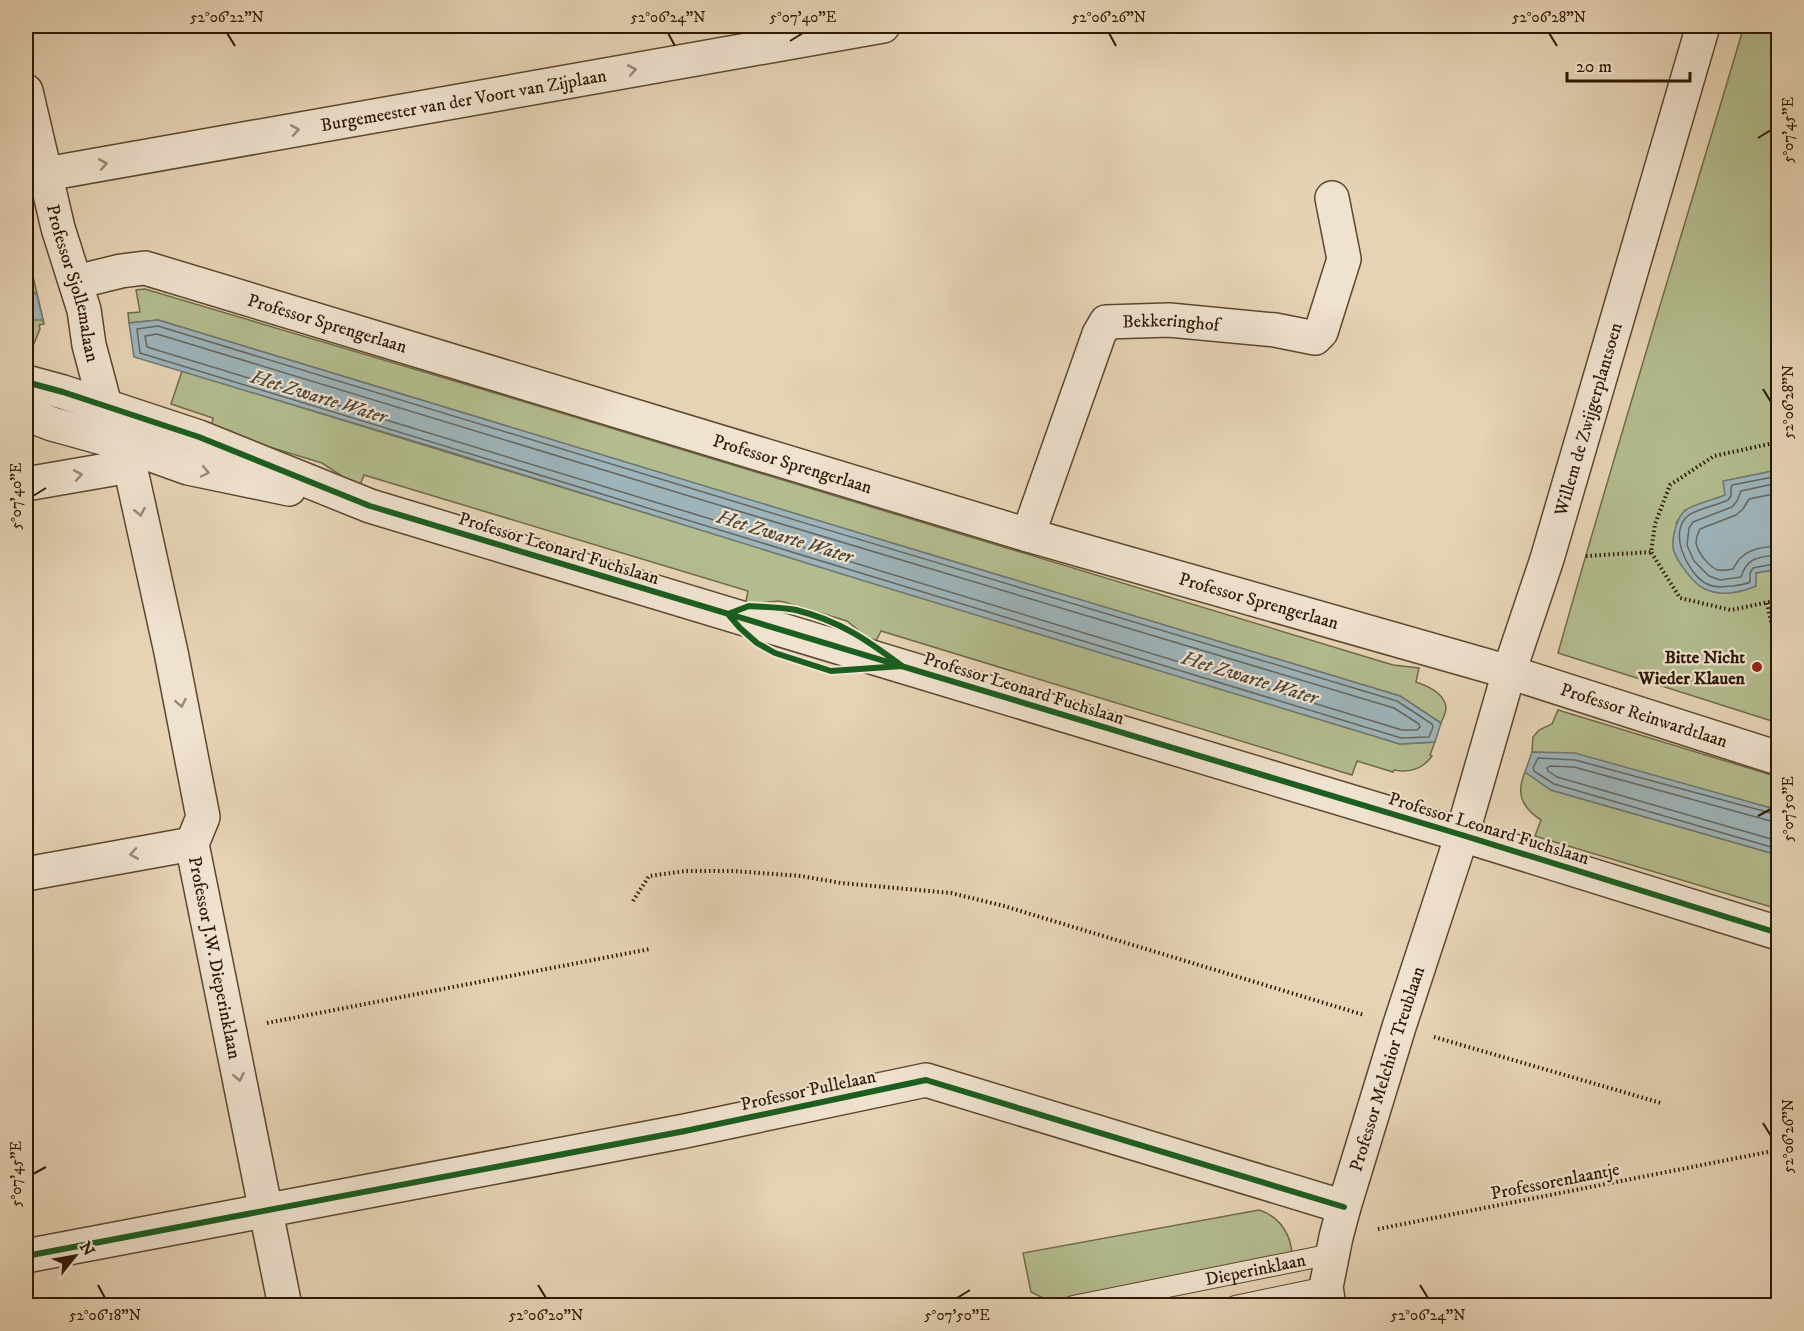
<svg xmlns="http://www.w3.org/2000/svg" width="1804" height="1331" font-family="'IM FELL DW Pica',serif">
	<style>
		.green { fill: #b3bc8e; stroke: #706a47; stroke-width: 1.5 }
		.water { fill: #9db4ba; stroke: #707670; stroke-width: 1.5 }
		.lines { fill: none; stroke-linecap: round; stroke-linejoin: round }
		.shore { stroke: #65665d; stroke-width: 1.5 }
		.lane-casing { stroke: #5b472d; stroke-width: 22 }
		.street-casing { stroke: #5b472d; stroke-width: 36 }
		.path { stroke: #2d1800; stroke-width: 4; stroke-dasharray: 1.5 3; stroke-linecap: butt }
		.lane { stroke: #efe2cf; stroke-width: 20 }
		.street { stroke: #efe2cf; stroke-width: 33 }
		.cycleway-casing { stroke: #efe2cf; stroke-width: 10 }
		.cycleway { stroke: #1b5e20; stroke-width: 6 }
		.oneway { stroke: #988772 }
		.ticks { fill: none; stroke: #2d1800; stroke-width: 2 }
		.poi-dot { fill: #8f2418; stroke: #efe2cf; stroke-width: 2 }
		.labels { text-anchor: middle; stroke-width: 4.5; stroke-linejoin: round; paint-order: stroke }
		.street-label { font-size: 18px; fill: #2d1800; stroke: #efe2cf }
		.poi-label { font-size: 18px; font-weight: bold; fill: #2d1800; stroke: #efe2cf; text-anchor: end }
		.water-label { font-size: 20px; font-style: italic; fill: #4f4738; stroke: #efe2cf }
		.neatline { fill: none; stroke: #2d1800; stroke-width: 2 }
		.ticks-label { font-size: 15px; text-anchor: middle; fill: #2d1800 }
	</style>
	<rect width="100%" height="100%" fill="#e6d3b5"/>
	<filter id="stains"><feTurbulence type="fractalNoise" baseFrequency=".00333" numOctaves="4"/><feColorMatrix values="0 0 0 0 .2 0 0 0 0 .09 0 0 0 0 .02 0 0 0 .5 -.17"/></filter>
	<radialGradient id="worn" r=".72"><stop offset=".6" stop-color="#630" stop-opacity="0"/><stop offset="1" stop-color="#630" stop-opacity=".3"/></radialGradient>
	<!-- green -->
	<path class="green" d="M1744 26H1778V458L1777 459 1778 470 1724 481 1726 495 1685 510 1676 523 1756 573 1778 569V723L1558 653C1617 443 1682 235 1744 26Z
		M26 246 44 324 39 325 40 329 26 363Z
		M145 289 545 408 1393 665 1419 668 1416 682C1428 686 1445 693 1446 708 1446 713 1443 718 1441 723L1400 696C986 571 571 448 158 320L129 323 128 313 140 312 136 290Z
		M182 371 1400 744 1435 742 1430 755 1432 756C1423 769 1410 773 1394 770L1393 772 1357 761 1352 775 881 631 876 641H871L847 621 784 602 779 601 749 604 746 601 748 591 364 475 360 485 354 484 322 463 211 429 213 418 171 404Z
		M1558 710 1778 777V810L1575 754 1532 752 1533 737 1539 730 1552 724Z
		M1525 772 1551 790 1778 855V909L1535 836 1541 820C1521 807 1516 793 1525 772Z
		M1259 1210C1281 1217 1293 1237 1292 1260L1062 1305H1057L1031 1292 1023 1253Z"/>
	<!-- water -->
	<path class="water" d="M26 286 37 295 43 320H26Z
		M158 320C571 447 986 571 1400 696L1441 723 1435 742 1400 744 858 579 450 452 134 357 129 323Z
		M1778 470V569L1756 573V586C1740 593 1719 597 1703 588 1693 583 1675 559 1673 548 1672 537 1677 516 1686 510 1697 503 1713 500 1725 495L1723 481Z
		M1532 752 1575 753 1778 810V855L1551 790 1525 772Z"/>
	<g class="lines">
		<!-- shore -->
		<path class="shore" d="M158 326C570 453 984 577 1397 701L1432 724 1433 727 1429 737 1401 738 140 353 137 329Z
			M157 334C569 461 981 584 1394 708L1419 724 1420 727 1417 730H1402L147 347 145 336Z
			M1778 476 1732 485 1731 488V496L1728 500C1718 505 1697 509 1689 515 1667 531 1687 572 1705 583 1714 588 1723 587 1732 586 1739 585 1744 585 1750 582V573L1753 568 1778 563
			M1778 483 1741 491 1737 501 1732 507 1693 522 1689 528 1687 545 1694 561 1709 576 1720 580 1741 577C1747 557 1759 557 1778 555
			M1778 493 1749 499 1743 509 1736 515 1700 529C1698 533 1696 539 1696 543 1698 553 1709 567 1718 570 1723 571 1728 570 1733 569 1742 550 1758 547 1778 546
			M1778 815 1575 760 1538 758 1533 768 1534 771 1554 784 1778 849
			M1778 823 1574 767 1550 766 1547 768 1548 771 1557 777 1778 841"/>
		<defs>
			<g id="lane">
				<path id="s1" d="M1073 1306 1332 1254"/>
				<path d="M1235 1306 1326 1287"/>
			</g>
			<g id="street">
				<path id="s2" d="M26 91 58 228 84 310 89 345 105 405 110 440 130 466 171 652 203 817 192 844 285 1306"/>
				<path id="s3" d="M46 174 883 26"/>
				<path id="s4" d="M76 282 121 271 145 268 1028 535 1509 672 1778 758"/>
				<path d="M26 382 63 392 199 437 370 506 1462 835 1778 933"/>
				<path d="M26 414 52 424 110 440 188 468 289 489"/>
				<path d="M26 484 130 466"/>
				<path id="s5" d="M1028 535 1099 334 1106 322 1169 320 1275 330 1315 338 1321 332 1344 259 1332 198"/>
				<path d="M26 874 192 844"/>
				<path d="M26 1256 685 1131 926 1080 1344 1207"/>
				<path id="s6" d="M1329 1306 1326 1287 1336 1237 1344 1207 1399 1027 1462 835 1509 672 1547 559 1703 26"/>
			</g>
		</defs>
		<!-- lane casing -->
		<use href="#lane" class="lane-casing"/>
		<!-- street casing -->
		<use href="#street" class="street-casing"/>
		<!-- path -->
		<path class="path" d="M1778 442 1714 456 1670 485 1655 524 1651 552 1680 598 1731 610 1778 600
			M1586 556 1651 552
			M1767 603 1774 636 1778 638
			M633 901 649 876 686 871H733L801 876 841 883 951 893 1004 906 1364 1015
			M267 1023 650 949
			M1434 1037 1661 1103
			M1378 1229 1778 1150"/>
		<!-- lane -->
		<use href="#lane" class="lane"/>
		<!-- street -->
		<use href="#street" class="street"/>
		<defs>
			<path id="cycleway" d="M26 382 63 392 199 437 370 506 1462 835 1778 933
				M749 606C764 607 781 607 796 610 840 621 867 640 902 666L831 671 775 653 757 643 740 628 728 614Z
				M26 1256 685 1131 926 1080 1344 1207"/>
		</defs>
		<!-- cycleway casing -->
		<use href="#cycleway" class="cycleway-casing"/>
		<!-- cycleway -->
		<use href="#cycleway" class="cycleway"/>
	</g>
	<!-- one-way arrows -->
	<defs><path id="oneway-chevron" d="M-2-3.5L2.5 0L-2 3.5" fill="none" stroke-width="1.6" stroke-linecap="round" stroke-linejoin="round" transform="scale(1.5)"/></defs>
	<g class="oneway">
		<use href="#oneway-chevron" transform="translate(632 70) rotate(-10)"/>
		<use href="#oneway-chevron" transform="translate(295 130) rotate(-10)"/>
		<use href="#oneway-chevron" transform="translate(103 164) rotate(-10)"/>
		<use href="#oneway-chevron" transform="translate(205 472) rotate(12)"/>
		<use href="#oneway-chevron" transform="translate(78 475) rotate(-10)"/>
		<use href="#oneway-chevron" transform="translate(140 512) rotate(78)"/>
		<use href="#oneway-chevron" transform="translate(181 703) rotate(79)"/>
		<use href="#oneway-chevron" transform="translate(134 854) rotate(170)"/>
		<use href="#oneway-chevron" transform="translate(239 1077) rotate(79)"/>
	</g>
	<!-- ticks -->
	<path class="ticks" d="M227 33 235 46M668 33 675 46M1109 33 1116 46M1549 33 1557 46M790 41 803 33M1758 138 1771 130M1763 389 1771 402M33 496 46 488M1758 816 1771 809M1763 1123 1771 1136M33 1174 46 1167M98 1285 105 1298M538 1285 546 1298M1420 1285 1428 1298M957 1298 970 1290"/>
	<!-- markers -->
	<circle class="poi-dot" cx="1757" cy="667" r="6"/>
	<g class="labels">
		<!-- street labels -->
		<g class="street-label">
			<text dy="6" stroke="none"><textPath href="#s3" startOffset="424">Burgemeester van der Voort van Zijplaan</textPath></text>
			<text dy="6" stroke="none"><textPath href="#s2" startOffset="198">Professor Sjollemalaan</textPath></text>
			<text dy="6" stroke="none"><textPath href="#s4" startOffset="261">Professor Sprengerlaan</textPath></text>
			<text dy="6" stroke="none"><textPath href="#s5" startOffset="292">Bekkeringhof</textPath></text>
			<text dy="6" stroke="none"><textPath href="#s6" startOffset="926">Willem de Zwijgerplantsoen</textPath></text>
			<text dy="6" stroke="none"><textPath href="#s4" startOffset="747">Professor Sprengerlaan</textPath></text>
			<text transform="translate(559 548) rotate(17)" y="6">Professor Leonard Fuchslaan</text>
			<text dy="6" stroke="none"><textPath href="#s4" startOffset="1233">Professor Sprengerlaan</textPath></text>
			<text transform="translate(1024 688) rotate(17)" y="6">Professor Leonard Fuchslaan</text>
			<text dy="6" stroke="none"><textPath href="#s4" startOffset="1635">Professor Reinwardtlaan</textPath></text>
			<text transform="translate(1489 828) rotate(17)" y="6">Professor Leonard Fuchslaan</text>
			<text dy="6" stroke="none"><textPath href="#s2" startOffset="896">Professor J.W. Dieperinklaan</textPath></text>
			<text dy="6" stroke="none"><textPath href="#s6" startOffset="246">Professor Melchior Treublaan</textPath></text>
			<text transform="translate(808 1090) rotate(-12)" y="6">Professor Pullelaan</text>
			<text transform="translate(1555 1181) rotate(-11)" y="6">Professorenlaantje</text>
			<text dy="6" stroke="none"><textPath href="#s1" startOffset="186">Dieperinklaan</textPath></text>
		</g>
		<!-- poi labels -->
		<g class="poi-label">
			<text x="1745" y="663">Bitte Nicht<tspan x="1745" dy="21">Wieder Klauen</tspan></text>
		</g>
		<!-- water labels -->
		<g class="water-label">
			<text transform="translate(319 396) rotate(17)" y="7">Het Zwarte Water</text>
			<text transform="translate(785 536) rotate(17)" y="7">Het Zwarte Water</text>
			<text transform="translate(1250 677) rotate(17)" y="7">Het Zwarte Water</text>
		</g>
	</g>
	<!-- margin -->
	<rect width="1804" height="1331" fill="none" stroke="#e6d3b5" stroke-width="66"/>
	<!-- north arrow -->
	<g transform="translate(75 1256) rotate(59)" stroke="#efe2cf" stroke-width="4.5" paint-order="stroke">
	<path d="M0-4.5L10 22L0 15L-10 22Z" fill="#2d1800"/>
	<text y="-9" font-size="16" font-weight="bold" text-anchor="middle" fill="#2d1800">N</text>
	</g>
	<!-- scale -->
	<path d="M1567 72v9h123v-9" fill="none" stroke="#2d1800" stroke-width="3"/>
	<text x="1576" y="72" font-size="18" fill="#2d1800" stroke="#efe2cf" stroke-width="4.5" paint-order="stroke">20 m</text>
	<rect x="33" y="33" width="1738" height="1265" class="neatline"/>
	<g class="ticks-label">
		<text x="227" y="22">52°06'22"N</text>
		<text x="668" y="22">52°06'24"N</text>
		<text x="803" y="22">5°07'40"E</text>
		<text x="1109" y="22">52°06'26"N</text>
		<text x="1549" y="22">52°06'28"N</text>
		<text transform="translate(1788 130) rotate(-90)" y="5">5°07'45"E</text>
		<text transform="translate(1788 402) rotate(-90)" y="5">52°06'28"N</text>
		<text transform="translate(16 496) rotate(-90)" y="5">5°07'40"E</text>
		<text transform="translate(1788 809) rotate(-90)" y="5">5°07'50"E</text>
		<text transform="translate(1788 1136) rotate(-90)" y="5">52°06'26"N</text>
		<text transform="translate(16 1174) rotate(-90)" y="5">5°07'45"E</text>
		<text x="105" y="1320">52°06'18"N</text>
		<text x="546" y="1320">52°06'20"N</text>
		<text x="957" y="1320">5°07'50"E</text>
		<text x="1428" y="1320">52°06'24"N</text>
	</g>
	<rect width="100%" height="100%" filter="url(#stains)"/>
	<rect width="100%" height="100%" fill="url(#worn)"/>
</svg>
